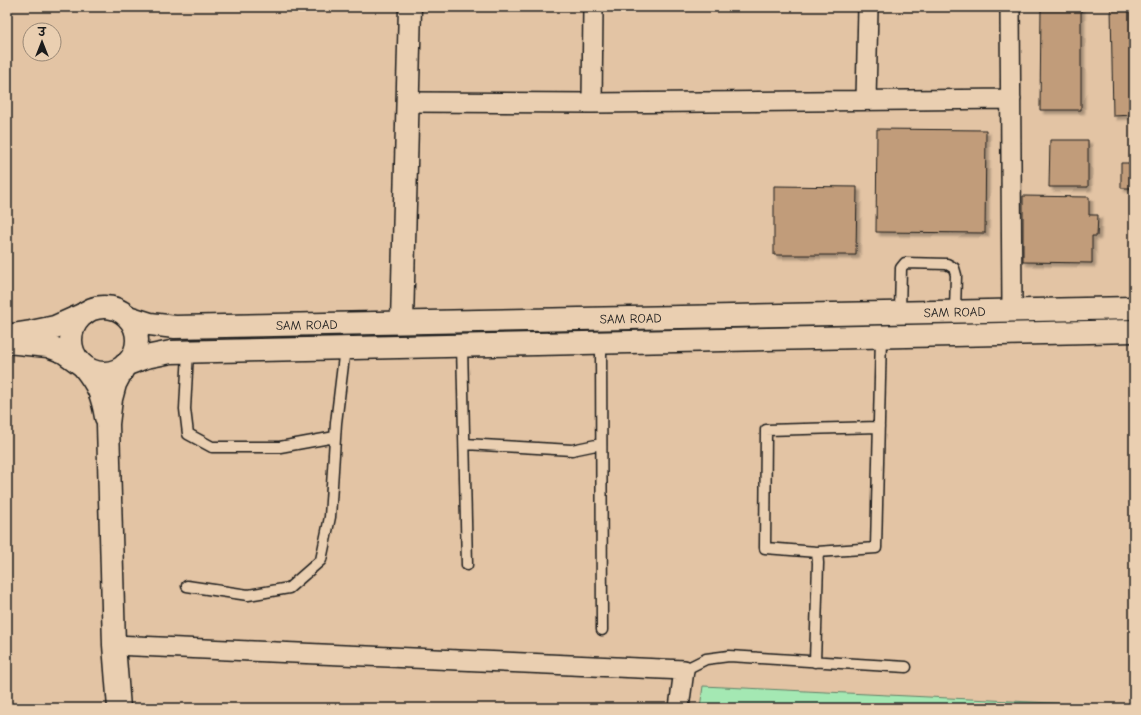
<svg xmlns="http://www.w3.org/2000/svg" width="1141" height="715" font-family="'Comic Neue','Playpen Sans Deva',sans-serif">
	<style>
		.green { fill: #a4e8b3; stroke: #608268 }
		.building { fill: #c19c7a; stroke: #1c1c1c; filter: url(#shadow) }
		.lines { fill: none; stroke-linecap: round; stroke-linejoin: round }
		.service-casing { stroke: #1c1c1c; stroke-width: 13 }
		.minor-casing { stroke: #1c1c1c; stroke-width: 22 }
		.tertiary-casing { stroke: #1c1c1c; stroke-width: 25 }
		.secondary-casing { stroke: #1c1c1c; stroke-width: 25 }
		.service { stroke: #eacfb1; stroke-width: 10 }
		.minor { stroke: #eacfb1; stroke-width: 19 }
		.tertiary { stroke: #eacfb1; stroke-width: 22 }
		.secondary { stroke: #eacfb1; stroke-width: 22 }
		.labels { text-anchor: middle; stroke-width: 3; stroke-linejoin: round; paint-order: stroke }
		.street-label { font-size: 13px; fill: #1c1c1c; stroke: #eacfb1 }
	</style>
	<defs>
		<filter id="shadow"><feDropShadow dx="3.5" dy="3.5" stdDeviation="1" flood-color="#0004"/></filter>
	</defs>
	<rect width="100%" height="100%" fill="#e3c4a4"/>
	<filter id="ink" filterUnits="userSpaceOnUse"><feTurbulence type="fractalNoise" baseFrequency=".025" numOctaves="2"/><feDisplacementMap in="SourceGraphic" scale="8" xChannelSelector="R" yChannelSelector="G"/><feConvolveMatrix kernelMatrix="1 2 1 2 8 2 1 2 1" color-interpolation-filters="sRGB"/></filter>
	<g filter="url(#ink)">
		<!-- green -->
		<path class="green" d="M703 686 1134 707V708H700Z"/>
		<!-- building -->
		<path class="building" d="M1041 7H1081V110H1040Z
			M1111 7H1134V115L1113 116Z
			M877 129 986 130 985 233 876 232Z
			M1050 140H1088V187H1049Z
			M1121 163H1134V188H1121Z
			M774 186 857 187 856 255H774Z
			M1023 196 1089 197V215H1098L1097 236H1092V263L1023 262Z"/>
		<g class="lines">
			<defs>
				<path id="service" d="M900 312 901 268 905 263 947 264 954 268 956 275 955 311
					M601 342 602 630
					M462 345 467 565
					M188 352 185 409 188 434 212 447H280L335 437
					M465 444 572 450 601 444
					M817 552 765 548 766 430 879 427
					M187 586 248 595 289 588 321 560 330 517 336 423 345 348
					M815 662 818 563 817 552 876 548 881 336
					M684 670 706 659 729 656 906 667"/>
				<path id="minor" d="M1010 7 1012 310
					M866 100 868 7
					M408 102 592 103 1011 99
					M592 103 593 7
					M114 645 684 670 679 708"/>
				<path id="tertiary" d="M402 322 410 7
					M84 367C98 385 102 394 106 417
					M119 708 114 645 108 424 111 399 115 384 125 365"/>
				<g id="secondary">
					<circle cx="104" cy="340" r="33"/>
					<path id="s1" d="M128 317 150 324 175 327 1134 308"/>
					<path d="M12 335 31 332 55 327 84 314"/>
					<path d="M7 342 48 346 64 352 82 365"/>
					<path d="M125 365 146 357 171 352 1134 331"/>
				</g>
			</defs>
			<!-- service casing -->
			<use href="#service" class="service-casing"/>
			<!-- minor casing -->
			<use href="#minor" class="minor-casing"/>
			<!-- tertiary casing -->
			<use href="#tertiary" class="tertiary-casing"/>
			<!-- secondary casing -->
			<use href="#secondary" class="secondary-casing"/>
			<!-- service -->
			<use href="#service" class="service"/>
			<!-- minor -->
			<use href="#minor" class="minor"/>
			<!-- tertiary -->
			<use href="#tertiary" class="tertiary"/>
			<!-- secondary -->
			<use href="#secondary" class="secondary"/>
		</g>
	</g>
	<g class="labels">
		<!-- street labels -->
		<g class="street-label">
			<text dy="5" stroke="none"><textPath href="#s1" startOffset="828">SAM ROAD</textPath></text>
			<text dy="5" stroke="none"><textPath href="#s1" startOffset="504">SAM ROAD</textPath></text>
			<text dy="5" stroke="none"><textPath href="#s1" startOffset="180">SAM ROAD</textPath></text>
		</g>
	</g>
	<!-- margin -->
	<rect width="1141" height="715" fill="none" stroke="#eacfb1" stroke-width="24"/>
	<rect x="12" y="12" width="1117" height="691" fill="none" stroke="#1c1c1c" stroke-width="1.5" filter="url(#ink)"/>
	<!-- north arrow -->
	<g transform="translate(42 42)"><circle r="19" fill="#eacfb1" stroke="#988775"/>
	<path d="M0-3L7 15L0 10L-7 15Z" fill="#1c1c1c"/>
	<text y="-6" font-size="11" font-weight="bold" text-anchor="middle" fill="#1c1c1c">उ</text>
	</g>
</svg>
